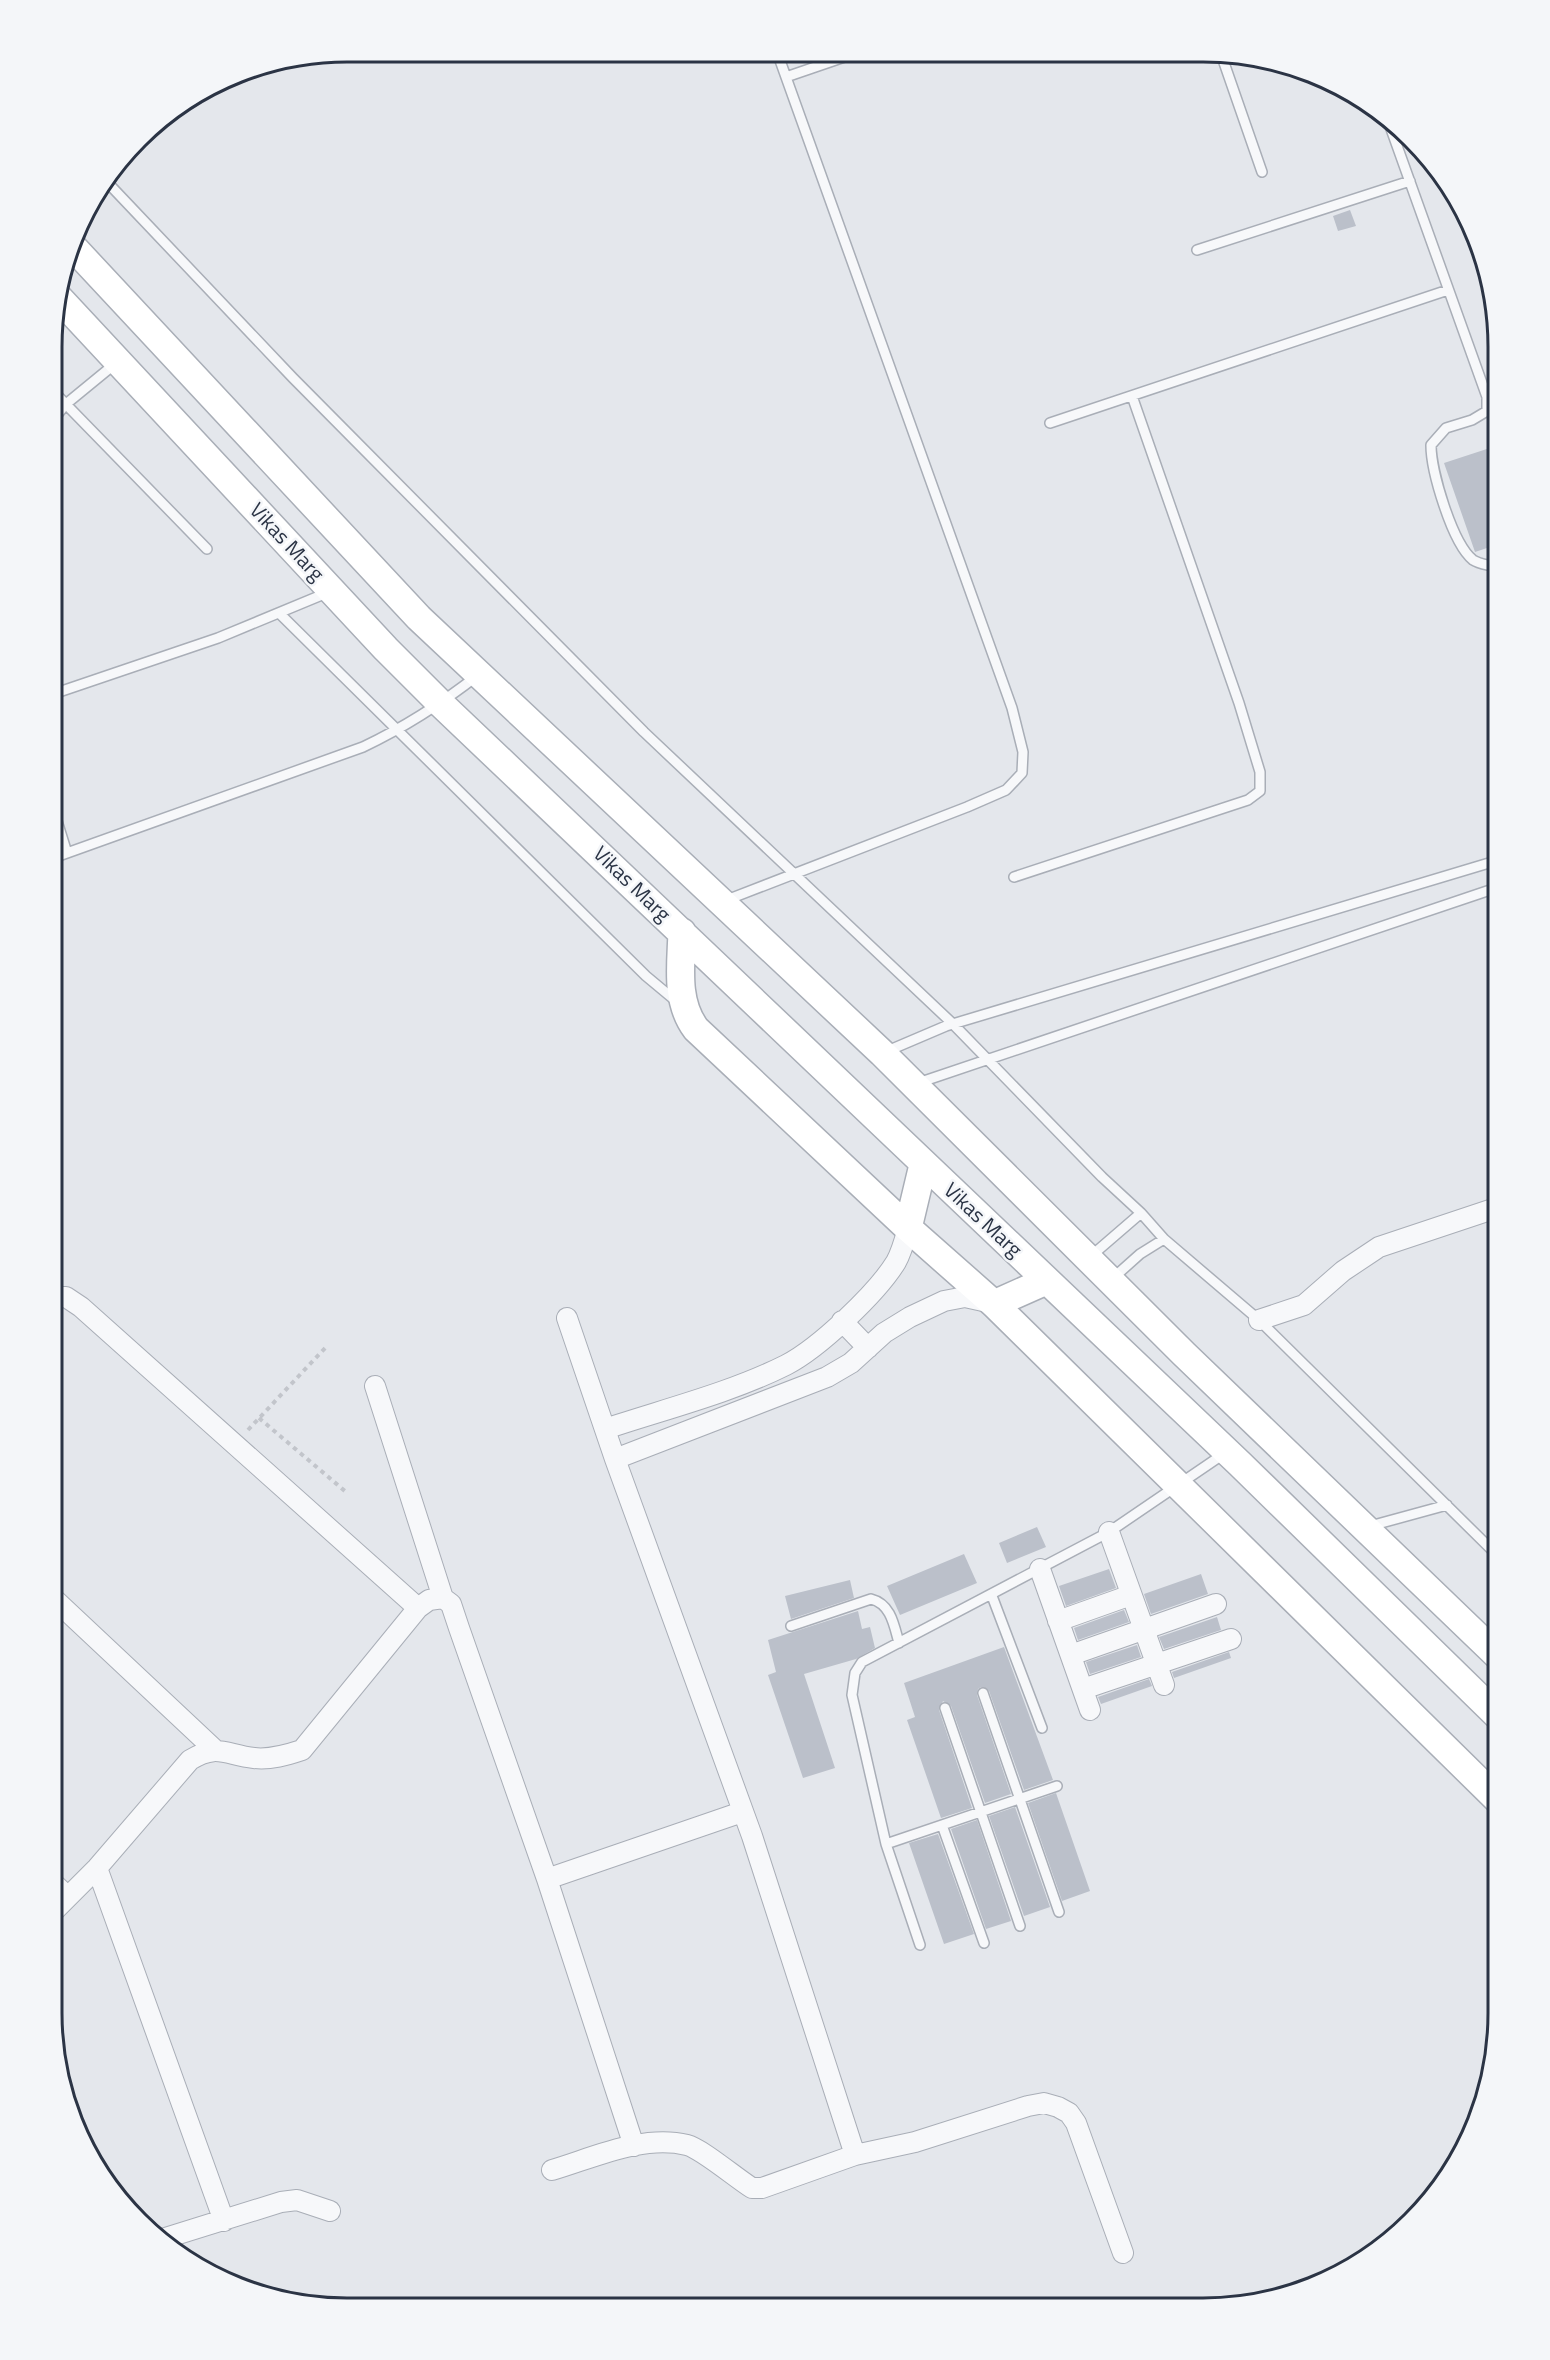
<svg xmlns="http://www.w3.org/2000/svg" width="1550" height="2360" font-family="'Titillium Web',sans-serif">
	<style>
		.building { fill: #bbc0ca }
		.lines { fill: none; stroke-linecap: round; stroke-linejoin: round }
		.lane-casing { stroke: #a9aeb7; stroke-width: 12 }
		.street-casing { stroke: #a9aeb7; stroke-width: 22 }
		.secondary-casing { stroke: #a9aeb7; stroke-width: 30 }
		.path { stroke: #c2c5cb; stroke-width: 4; stroke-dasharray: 4.5 4.5; stroke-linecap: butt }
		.lane { stroke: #f7f8fa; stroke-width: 9 }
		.street { stroke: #f7f8fa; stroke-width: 20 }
		.secondary { stroke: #fff; stroke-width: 27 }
		.labels { text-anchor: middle; stroke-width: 5; stroke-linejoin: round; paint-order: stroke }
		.street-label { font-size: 21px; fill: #2b3445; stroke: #f4f6f9 }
		.rim { fill: none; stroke: #2b3445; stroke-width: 3 }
	</style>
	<rect width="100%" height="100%" fill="#e4e7ec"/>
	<!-- building -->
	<path class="building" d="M1350 210 1356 226 1338 231 1333 216Z
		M1499 445V544L1475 552 1444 463Z
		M1037 1527 1046 1547 1007 1563 999 1543Z
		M964 1554 977 1583 900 1615 887 1586Z
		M1109 1569 1116 1588 1066 1606 1059 1586Z
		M1201 1574 1208 1594 1151 1614 1144 1594Z
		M850 1580 854 1598 791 1619 785 1596Z
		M1124 1610 1129 1622 1078 1640 1074 1628Z
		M858 1611 862 1629 870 1627 875 1648 856 1659 804 1674 835 1768 803 1778 768 1675 776 1672 768 1640Z
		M1217 1617 1221 1630 1164 1649 1159 1637Z
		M1137 1645 1141 1657 1090 1674 1086 1662Z
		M1004 1647 1053 1780 1024 1790 989 1691 981 1687 978 1689 977 1695 1011 1794 985 1803 951 1706 943 1701 939 1710 972 1808 941 1818 907 1720 915 1717 904 1683Z
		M1229 1652 1231 1658 1174 1678 1172 1672Z
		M1149 1679 1152 1686 1101 1704 1098 1697Z
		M1056 1793 1090 1891 1062 1901 1028 1803Z
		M1015 1807 1050 1907 1024 1916 989 1816Z
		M977 1820 1011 1921 986 1929 951 1829Z
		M938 1834 974 1934 944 1944 909 1843Z"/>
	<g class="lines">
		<defs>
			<path id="lane" d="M1221 54 1262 172
				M786 77 859 52
				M1386 115 1487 397V411L1472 420 1446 428 1431 445C1431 471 1452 543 1473 560 1479 564 1489 565 1495 567L1499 566
				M107 182 293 378 644 732 953 1024 1102 1177 1141 1213 1090 1257
				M1197 250 1410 181
				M53 391 207 549
				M53 420 66 404 116 363
				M1050 423 1448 290
				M279 613 646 976 676 1001
				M53 694 218 638 329 592
				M53 808 67 853
				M53 858 363 747C405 727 441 704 478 675
				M1014 877 1248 800 1260 791V772L1239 703 1132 396
				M724 901 967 807 1006 790 1022 773 1023 752 1012 708 777 52
				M885 1052 946 1026 1499 860
				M918 1083 1499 887
				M1141 1213 1164 1239
				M1112 1279 1140 1254 1164 1239 1259 1320 1499 1557
				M1370 1526 1447 1505
				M992 1596 1042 1728
				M791 1626 871 1599C891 1604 894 1625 899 1643
				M983 1693 1059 1912
				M945 1708 1020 1926
				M942 1825 984 1943
				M886 1844 1057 1786
				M920 1945 886 1844 852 1695 855 1673 862 1662 1109 1532 1225 1453"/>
			<path id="street" d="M52 1297H66L81 1307 418 1608
				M567 1318 615 1459 752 1836 855 2155
				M1259 1320 1304 1305 1343 1271 1379 1247 1499 1207
				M842 1321 868 1348
				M375 1386 443 1598
				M605 1429C665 1409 730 1393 786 1365 819 1348 877 1293 896 1262 902 1251 905 1239 908 1228
				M615 1459 827 1377 851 1363 884 1333 910 1317 944 1301 965 1297 992 1303
				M1109 1532 1164 1685
				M1040 1569 1090 1710
				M52 1597 214 1749
				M1058 1621 1131 1595
				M1071 1655 1216 1604
				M1083 1689 1231 1639
				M97 1868 224 2221
				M547 1879 742 1812
				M51 1881 68 1897 97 1868 190 1760C217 1743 226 1755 254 1758 270 1760 287 1755 302 1750L418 1608 429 1600 443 1598 451 1604 459 1628 547 1879 634 2146
				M51 1914 68 1897
				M552 2170C593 2158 643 2134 687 2145 702 2149 736 2178 752 2188H762L855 2155 915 2142 1028 2106 1044 2103 1058 2107 1069 2113 1076 2123 1123 2253
				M159 2240 281 2202 297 2200 330 2211"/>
			<path id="secondary" d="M72 246 419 618 882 1053 1184 1354 1498 1656
				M57 296 386 649 441 704 1240 1464 1498 1716
				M682 932C681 965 675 1001 696 1029L908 1228 994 1304 1498 1800
				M908 1228 923 1165
				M994 1304 1046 1281"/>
		</defs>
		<!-- lane casing -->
		<use href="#lane" class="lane-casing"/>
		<!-- street casing -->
		<use href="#street" class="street-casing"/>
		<!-- secondary casing -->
		<use href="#secondary" class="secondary-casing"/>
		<!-- path -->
		<path class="path" d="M259 1418 346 1492
			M248 1430 326 1347"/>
		<!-- lane -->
		<use href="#lane" class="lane"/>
		<!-- street -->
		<use href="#street" class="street"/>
		<!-- secondary -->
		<use href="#secondary" class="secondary"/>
	</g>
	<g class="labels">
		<!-- street labels -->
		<g class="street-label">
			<text transform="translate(287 542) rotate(47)" y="7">Vikas Marg</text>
			<text transform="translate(632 884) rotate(44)" y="7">Vikas Marg</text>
			<text transform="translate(983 1220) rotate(43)" y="7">Vikas Marg</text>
		</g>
	</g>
	<!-- crop -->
	<path d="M0 0H1550V2360H0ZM347 62H1203A285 285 0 0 1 1488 347V2013A285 285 0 0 1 1203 2298H347A285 285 0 0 1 62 2013V347A285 285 0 0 1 347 62Z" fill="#f4f6f9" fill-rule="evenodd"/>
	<path class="rim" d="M347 62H1203A285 285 0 0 1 1488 347V2013A285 285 0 0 1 1203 2298H347A285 285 0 0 1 62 2013V347A285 285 0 0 1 347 62Z"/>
</svg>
